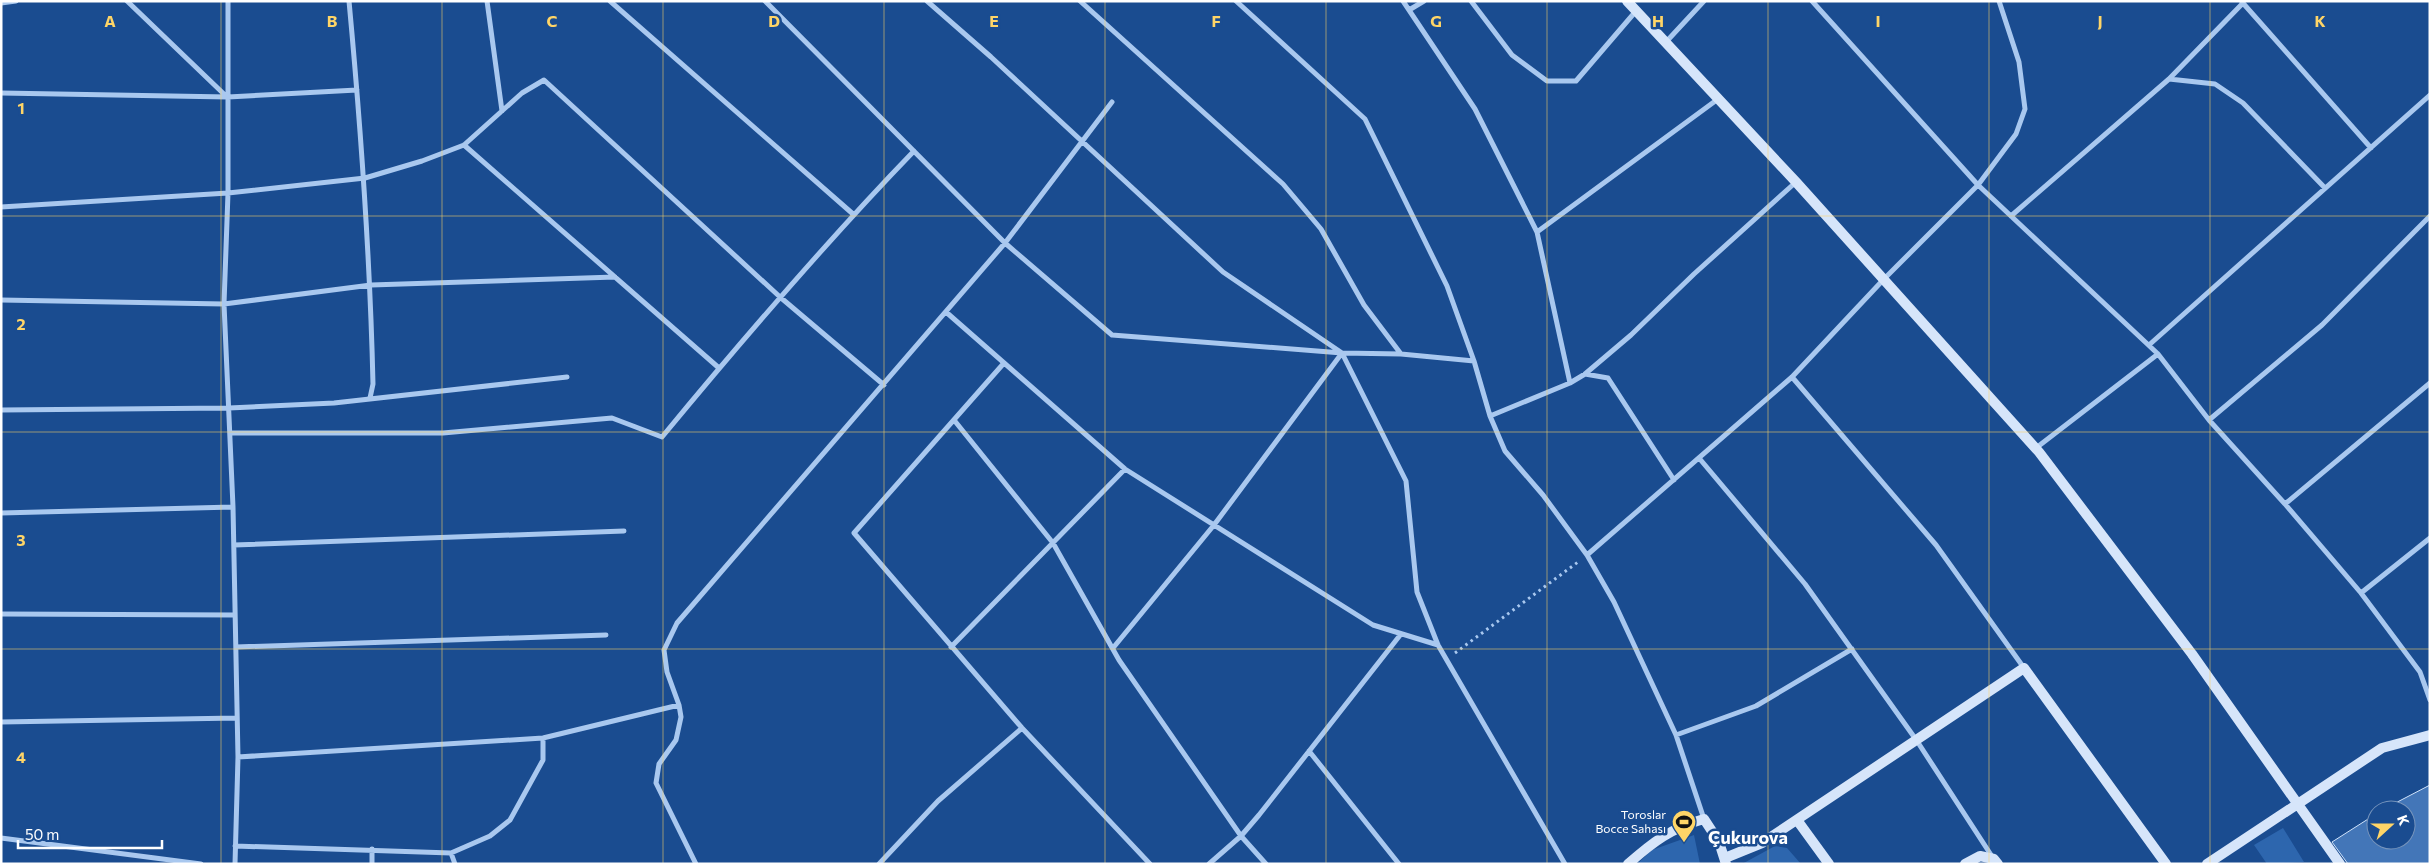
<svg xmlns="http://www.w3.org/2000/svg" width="2431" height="865" font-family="Commissioner,sans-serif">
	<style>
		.green { fill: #2d66ae }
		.building { fill: #4376b8; stroke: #cfe2fa }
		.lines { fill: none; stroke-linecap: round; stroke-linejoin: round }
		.path { stroke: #a9c8ef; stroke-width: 3; stroke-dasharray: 2.5 4; stroke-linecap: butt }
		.street { stroke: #a9c8ef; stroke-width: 5 }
		.secondary { stroke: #d6e5fa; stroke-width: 10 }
		.grid { fill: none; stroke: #ffd567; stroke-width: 1; stroke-opacity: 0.55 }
		.labels { text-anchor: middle; stroke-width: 5; stroke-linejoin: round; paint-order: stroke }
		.poi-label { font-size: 12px; fill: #fff; stroke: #1a4c90; text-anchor: end }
		.district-label { font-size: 18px; font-weight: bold; fill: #fff; stroke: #1a4c90 }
		.grid-label { font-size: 16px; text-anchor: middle; font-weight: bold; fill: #ffd567; stroke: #1a4c90; stroke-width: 5; stroke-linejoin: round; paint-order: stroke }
	</style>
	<rect width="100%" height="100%" fill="#1a4c90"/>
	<!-- green -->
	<path class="green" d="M2283 828 2304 862 2267 864 2254 845Z
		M1694 835 1700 864H1637L1652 850Z
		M1775 846 1787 848 1801 864H1742Z"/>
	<!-- building -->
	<path class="building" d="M2430 785V864H2348L2332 842 2376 814V840H2406V810H2382Z"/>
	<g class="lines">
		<!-- path -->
		<path class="path" d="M1455 653 1578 562"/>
		<!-- street -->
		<path class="street" d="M127 1 227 97
			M228 1V193L224 304 233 507 238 757 235 864
			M349 1C361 130 370 255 373 384L370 398
			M487 1 502 111
			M610 1 853 214
			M765 1 1005 243 1112 335 1342 353
			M927 1 991 57 1223 272 1342 353 1401 354
			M1080 1 1283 184 1321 229 1364 305 1401 354 1474 361
			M1236 1 1365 119 1447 286 1474 361 1490 416 1505 451 1543 495 1587 555 1614 602 1676 735 1704 819
			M1403 1 1475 109 1537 232 1570 383
			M1471 1 1512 55 1547 81H1576L1636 11
			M1812 1 1978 185 2158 354 2209 420 2285 504 2361 593 2420 672 2430 700
			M2242 2 2371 148
			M1 3 16 1
			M1409 10 1424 1
			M1666 42 1704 1
			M2169 79 2215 84 2243 103 2325 188
			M1 93 228 97 357 90
			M464 145 719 368
			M1 207 228 193 365 178 422 161 464 145 522 93 544 80 780 297 884 385
			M2011 216 2169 79 2243 3
			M1537 232 1718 99
			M1 300 224 304 371 285 615 277
			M946 312 1125 469 1373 625 1438 645
			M2149 345 2430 95
			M1004 363 854 533 1022 728 1150 864
			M1585 374 1608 378 1674 480
			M1792 377 1936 545 2024 668
			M1 410 229 408 334 403 567 377
			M1490 416 1570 383 1585 374 1631 335 1694 274 1796 182
			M954 420 1053 543 1119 660 1241 836 1266 864
			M2209 420 2322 325 2430 216
			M230 433H443L612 418 662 437C743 339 826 242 914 151
			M2036 448 2158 354
			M1699 458 1805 584 1917 741 1993 858
			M2285 504 2430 383
			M1 513 233 507
			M234 545 624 531
			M1587 555 1792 377 1884 279 1978 185 2016 134 2025 109 2019 62 1999 1
			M2361 593 2430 538
			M1 614 235 615
			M236 647 606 635
			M951 647 1125 469
			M1113 648 1214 525 1342 353 1406 481 1417 592 1438 645 1565 864
			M1 722 237 718
			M1676 735 1756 706 1852 649
			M1309 751 1399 864
			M238 757 543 738 679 705
			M1 838 201 864
			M235 846 451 853 490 836 510 820 543 760V738
			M451 853 455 864
			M372 864V849
			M696 864 656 783 659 764 676 740 681 717 679 705 667 672 664 650 677 623 1005 243 1112 102
			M879 864 938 801 1022 728
			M1209 864 1241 836 1259 815 1401 634"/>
		<!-- secondary -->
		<path class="secondary" d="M1627 1 1796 182 2039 452 2192 654 2340 864
			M1797 820 1829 864
			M1725 858 1762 843 2024 668 2166 864
			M1628 864C1653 842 1671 828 1704 819L1719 842 1726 864
			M1965 864 1980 856 1994 859 1998 864
			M2207 864 2382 748 2430 735"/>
	</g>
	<!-- grid -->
	<path class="grid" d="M221 1V864M442 1V864M663 1V864M884 1V864M1105 1V864M1326 1V864M1547 1V864M1768 1V864M1989 1V864M2210 1V864M1 216H2430M1 432H2430M1 649H2430"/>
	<!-- icons -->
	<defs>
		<symbol id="stadium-pin" viewBox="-11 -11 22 30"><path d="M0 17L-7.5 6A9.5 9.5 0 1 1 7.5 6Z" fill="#ffd567" stroke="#1a4c90"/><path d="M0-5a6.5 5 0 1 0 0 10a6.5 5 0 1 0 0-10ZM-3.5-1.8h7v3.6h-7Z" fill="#111"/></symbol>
	</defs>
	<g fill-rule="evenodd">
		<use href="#stadium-pin" x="1670" y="808" width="28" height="38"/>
	</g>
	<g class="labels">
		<!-- poi labels -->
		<g class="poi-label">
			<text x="1666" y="819">Toroslar<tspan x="1666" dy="14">Bocce Sahası</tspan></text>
		</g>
		<!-- district labels -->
		<g class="district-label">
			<text x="1748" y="844">Çukurova</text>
		</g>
	</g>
	<g class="grid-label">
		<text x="110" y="27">A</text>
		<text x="332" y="27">B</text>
		<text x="552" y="27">C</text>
		<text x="774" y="27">D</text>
		<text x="994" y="27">E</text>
		<text x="1216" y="27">F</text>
		<text x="1436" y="27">G</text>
		<text x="1658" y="27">H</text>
		<text x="1878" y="27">I</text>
		<text x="2100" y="27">J</text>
		<text x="2320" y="27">K</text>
		<text x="21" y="114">1</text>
		<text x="21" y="330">2</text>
		<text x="21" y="546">3</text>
		<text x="21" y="763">4</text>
	</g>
	<!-- border -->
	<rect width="2431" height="865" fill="none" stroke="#ffffff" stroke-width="5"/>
	<!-- north arrow -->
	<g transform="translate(2391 825) rotate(69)"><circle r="24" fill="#1a4c90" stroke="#7694bc"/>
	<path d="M0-4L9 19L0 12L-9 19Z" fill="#ffd567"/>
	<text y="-8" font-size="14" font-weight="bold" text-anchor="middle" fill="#ffffff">K</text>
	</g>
	<!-- scale -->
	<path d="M18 840v8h144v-8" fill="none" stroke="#ffffff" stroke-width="2.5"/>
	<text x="25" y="840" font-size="15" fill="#ffffff" stroke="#1a4c90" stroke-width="4" paint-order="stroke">50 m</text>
</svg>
